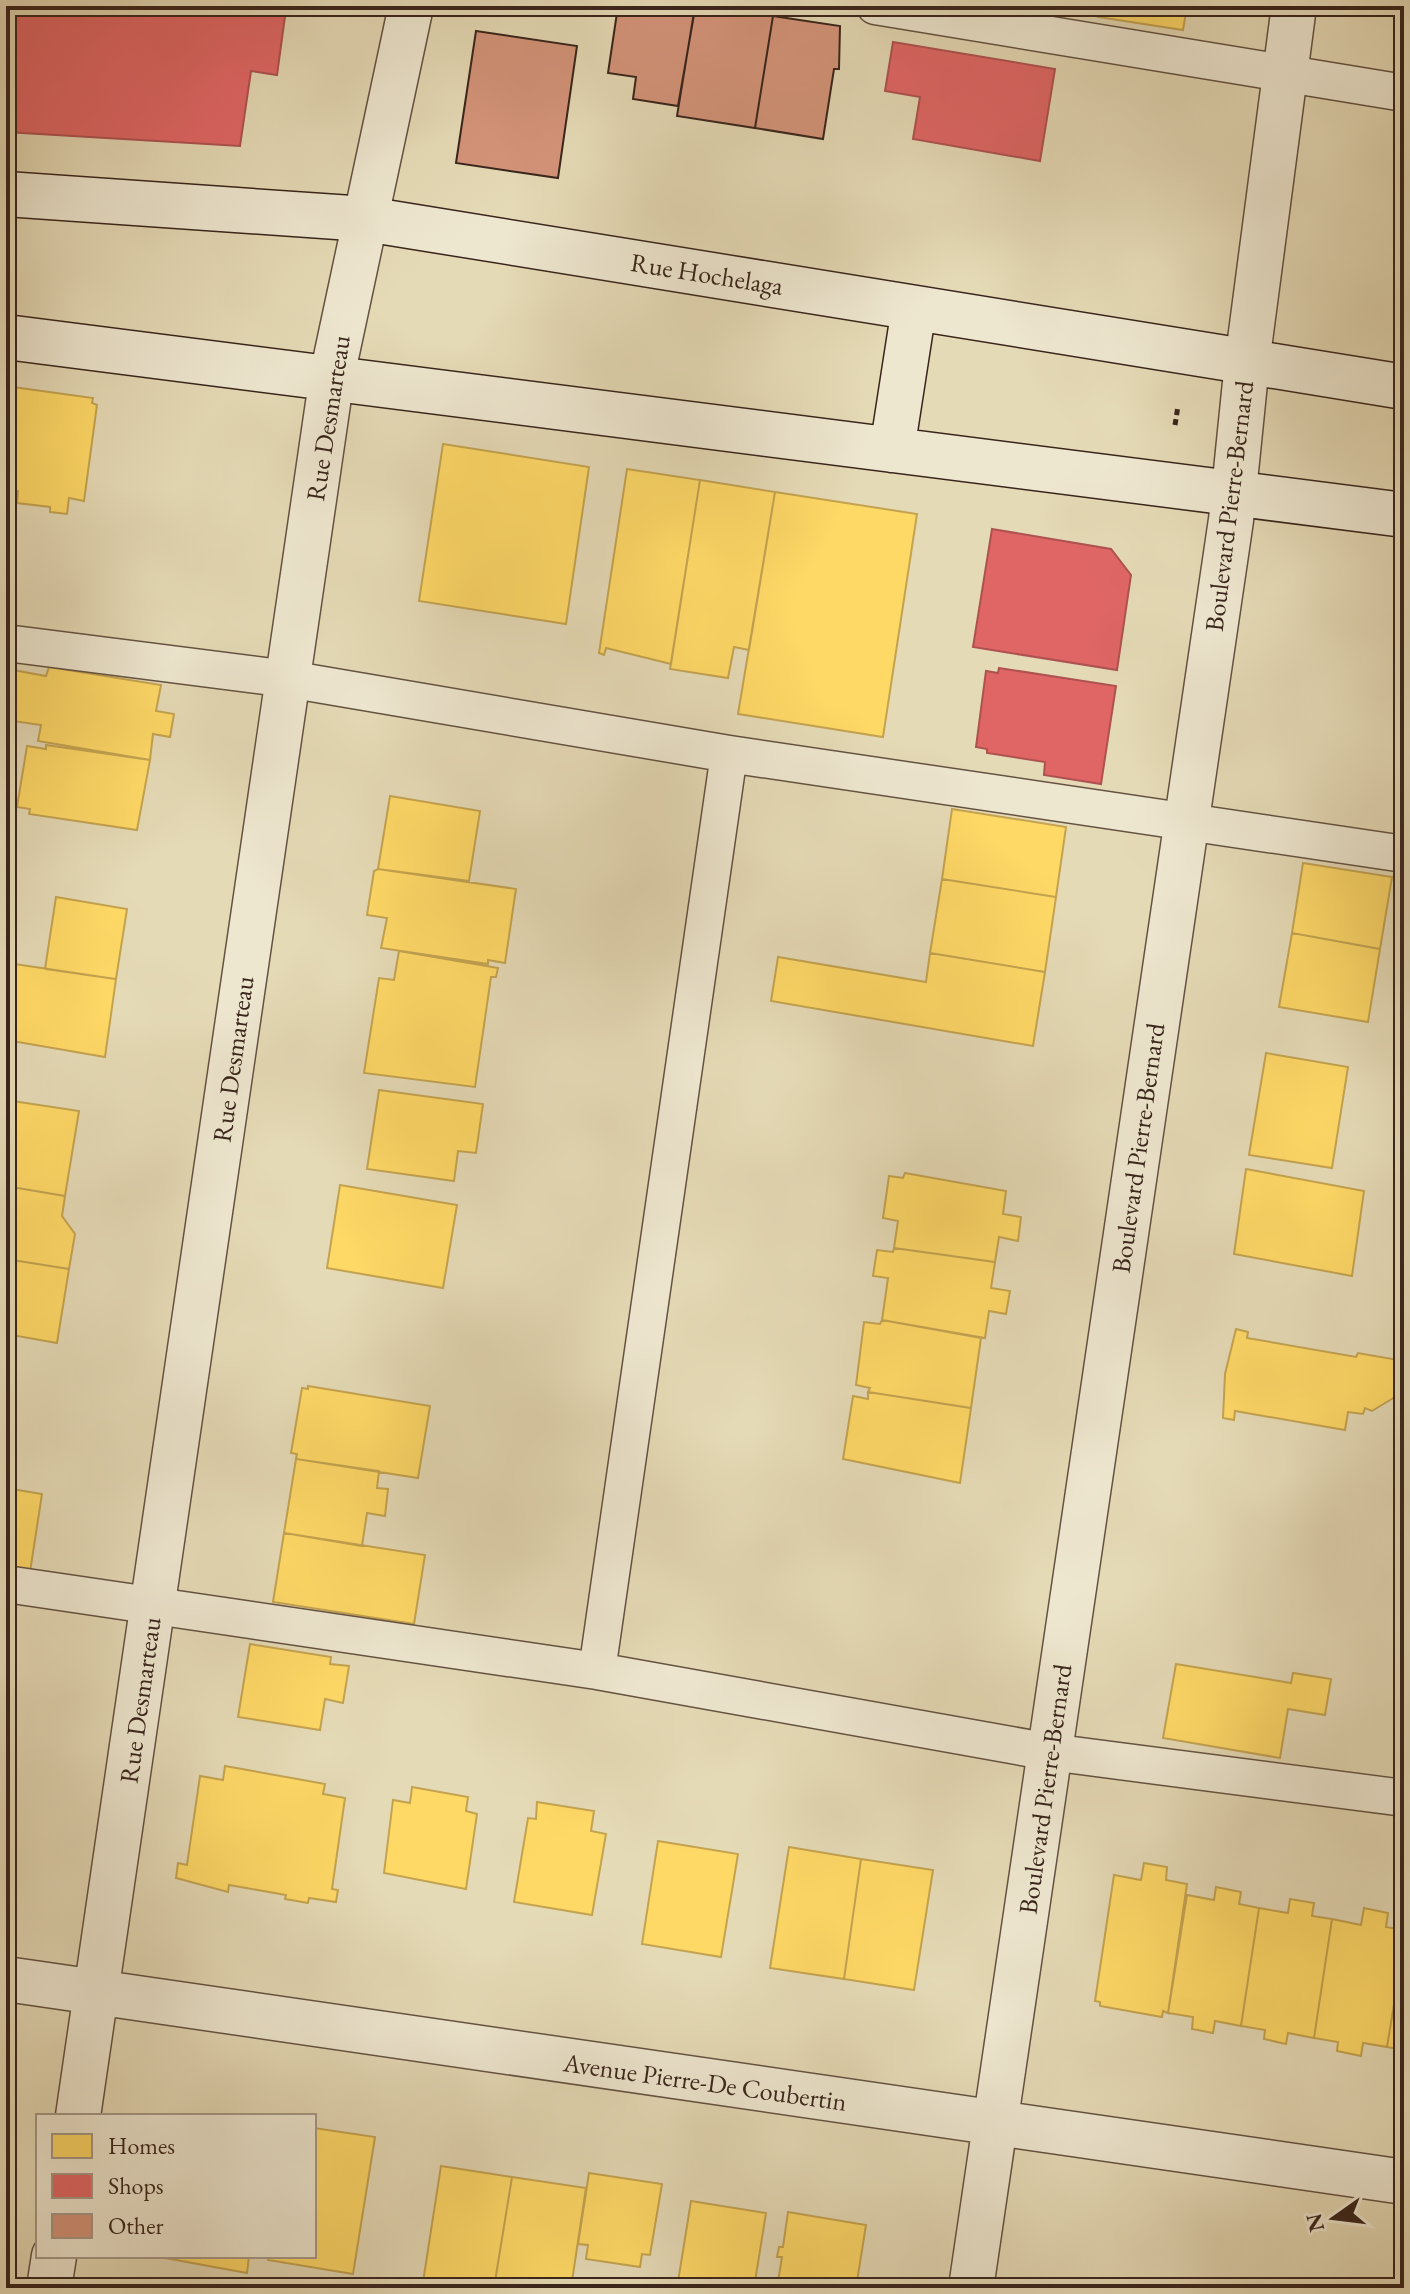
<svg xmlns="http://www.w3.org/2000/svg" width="1410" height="2294" font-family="'EB Garamond',serif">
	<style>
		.homes { fill: #ffd966; stroke: #c4a350; stroke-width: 2 }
		.shops { fill: #e06666; stroke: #ae5250; stroke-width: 2 }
		.building { fill: #d4947a; stroke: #39251c; stroke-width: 2 }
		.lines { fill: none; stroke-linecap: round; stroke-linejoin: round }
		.service-casing { stroke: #645242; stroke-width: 39 }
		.minor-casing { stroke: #645242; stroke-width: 47 }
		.secondary-casing { stroke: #39251c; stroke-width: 47 }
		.path { stroke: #39251c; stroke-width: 5; stroke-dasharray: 6 4; stroke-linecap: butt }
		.service { stroke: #eee7d0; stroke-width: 36 }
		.minor { stroke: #eee7d0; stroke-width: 44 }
		.secondary { stroke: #eee7d0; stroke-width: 44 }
		.labels { text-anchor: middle; stroke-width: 8; stroke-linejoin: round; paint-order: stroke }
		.street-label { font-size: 26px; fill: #39251c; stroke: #eee7d0 }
	</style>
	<rect width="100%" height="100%" fill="#e5dab6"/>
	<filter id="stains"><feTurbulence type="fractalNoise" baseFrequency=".0025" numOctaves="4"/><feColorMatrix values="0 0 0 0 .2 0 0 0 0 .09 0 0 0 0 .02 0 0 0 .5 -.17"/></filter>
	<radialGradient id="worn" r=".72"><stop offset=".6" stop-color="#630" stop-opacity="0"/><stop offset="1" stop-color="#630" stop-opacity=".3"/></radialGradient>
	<!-- homes -->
	<path class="homes" d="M1099 6H1187L1183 30 1098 17Z
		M13 387 93 398 92 403 97 405 84 501 69 498 67 514 50 512V507L17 503 18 491 12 490V497L6 496V424Z
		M443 444 589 467 566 624 419 601Z
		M627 469 700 480 671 664 606 648 604 655 599 653Z
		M700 480 775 492 749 650 734 647 728 678 670 669Z
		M775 492 917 514 883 737 738 714Z
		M49 667 161 685 156 711 174 714 170 737 153 734 150 760 38 741 41 725 6 720V714L13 670 46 676Z
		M46 745 150 760 137 830 29 814 30 809 17 807 27 746 46 749Z
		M390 796 480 811 469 881 378 869Z
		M952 809 1066 827 1056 897 942 879Z
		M1303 863 1392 877 1380 949 1292 933Z
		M378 869 516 889 505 963 488 960V964L381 948 387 918 367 915 374 871Z
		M942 879 1056 897 1045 972 930 953Z
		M56 897 127 909 116 979 45 969Z
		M1292 933 1380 949 1368 1022 1279 1007Z
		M399 951 498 968 496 977H491L475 1087 364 1073 379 978 394 980Z
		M930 953 1045 972 1033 1046 771 1001 778 957 926 982Z
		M8 963 116 979 105 1057 6 1040Z
		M1266 1053 1348 1067 1332 1168 1249 1155Z
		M379 1090 483 1104 476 1153 458 1151 454 1181 367 1169Z
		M6 1100 79 1111 65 1196 6 1186Z
		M1246 1169 1364 1191 1352 1276 1234 1254Z
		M905 1173 1006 1191 1003 1214 1021 1217 1018 1241 999 1237 995 1262 894 1248 898 1221 883 1218 889 1176 903 1178Z
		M340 1185 457 1205 443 1288 327 1268Z
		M6 1186 65 1196 62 1216 75 1234 69 1269 6 1259Z
		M894 1248 995 1262 991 1288 1010 1291 1006 1314 989 1311 985 1338 882 1320 888 1278 873 1276 877 1250 893 1252Z
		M6 1259 69 1269 57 1343 6 1334Z
		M882 1320 981 1338 971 1408 868 1392 870 1388 856 1385 864 1322 880 1324Z
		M1236 1329 1248 1332 1247 1338 1356 1357 1358 1353 1404 1361 1400 1394 1372 1411 1365 1408 1363 1414 1348 1412 1345 1430 1235 1411 1234 1420 1223 1418 1225 1374Z
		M308 1386 430 1406 418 1478 296 1459 297 1454 291 1453 302 1388 308 1389Z
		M868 1392 971 1408 960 1483 843 1459 853 1396 868 1399Z
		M296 1459 379 1471 377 1488 388 1489 385 1516 367 1513 362 1546 284 1533Z
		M6 1488 42 1494 30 1572 6 1568Z
		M284 1533 425 1555 414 1624 273 1602Z
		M250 1644 331 1657 330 1664 349 1666 343 1703 325 1699 320 1730 238 1717Z
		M1176 1664 1291 1683 1293 1673 1331 1679 1325 1715 1288 1709 1280 1758 1163 1738Z
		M225 1766 325 1784 323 1794 345 1798 332 1889 338 1890 336 1902 309 1898 308 1903 285 1899 286 1895 229 1885 228 1892 176 1878 178 1863 187 1865 200 1776 223 1780Z
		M412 1787 468 1797 466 1811 477 1814 466 1889 384 1873 393 1800 410 1803Z
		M537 1802 594 1811 591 1831 606 1834 592 1915 514 1902 528 1818 536 1819Z
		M658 1841 738 1854 721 1957 642 1944Z
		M789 1847 861 1859 844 1979 770 1968Z
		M861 1859 933 1870 914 1990 844 1979Z
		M1144 1863 1167 1867 1166 1880 1187 1884 1168 2013 1163 2011 1162 2017 1100 2006V2002L1095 2001 1114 1875 1141 1880Z
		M1216 1887 1241 1892 1239 1904 1259 1908 1241 2026 1215 2021 1213 2033 1192 2029 1193 2017 1168 2013 1187 1895 1214 1900Z
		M1290 1899 1314 1903 1312 1916 1332 1919 1314 2038 1288 2033 1286 2044 1264 2039 1265 2030 1241 2026 1259 1908 1288 1913Z
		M1364 1908 1388 1913 1386 1927 1404 1930V1943L1387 2047 1363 2043 1361 2056 1337 2051 1338 2042 1314 2038 1332 1919 1361 1925Z
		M1404 1943V2050L1387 2047Z
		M314 2128 375 2137 353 2274 268 2260 269 2256H314Z
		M441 2166 512 2177 494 2288H462L423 2282Z
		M589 2173 662 2184 650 2255 642 2254 640 2267 586 2259 588 2245 578 2244Z
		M512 2177 586 2188 571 2288H494Z
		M691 2201 766 2213 754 2288H677Z
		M788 2212 866 2225 856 2288H777L782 2257H777L779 2247H783Z
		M154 2256H249L247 2273Z"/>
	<!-- shops -->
	<path class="shops" d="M6 6H262L286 9 277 75 251 71 240 146 6 132Z
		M893 42 1055 69 1040 161 913 139 920 97 885 91Z
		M992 529 1111 549 1131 575 1117 670 973 647Z
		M999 668 1116 686 1101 784 1044 775 1045 762 987 753V749L976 747 986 671 998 673Z"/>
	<!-- building -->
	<path class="building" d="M618 6 695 9 678 106 633 99 636 77 608 73Z
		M695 6 773 16 755 128 677 116Z
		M773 16 840 26 839 69H834L823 139 755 128Z
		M476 31 577 46 558 178 456 163Z"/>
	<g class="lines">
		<defs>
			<path id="service" d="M875 6 1404 93
				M6 643 288 679 729 754 1404 854
				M6 1584 597 1671 1050 1752 1404 1798
				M597 1671 729 754"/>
			<path id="minor" d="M6 1979 1404 2182
				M78 2116 332 376 411 6
				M49 2288 54 2256
				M971 2288 1231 520 1247 363 1294 6"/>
			<path id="secondary" d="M6 194 366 219 1404 387
				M6 337 1404 515
				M892 450 914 308"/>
		</defs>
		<!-- service casing -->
		<use href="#service" class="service-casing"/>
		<!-- minor casing -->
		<use href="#minor" class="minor-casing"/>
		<!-- secondary casing -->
		<use href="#secondary" class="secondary-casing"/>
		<!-- path -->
		<path class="path" d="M1175 425 1178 406"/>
		<!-- service -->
		<use href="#service" class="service"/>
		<!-- minor -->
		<use href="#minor" class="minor"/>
		<!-- secondary -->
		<use href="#secondary" class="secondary"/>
	</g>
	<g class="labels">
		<!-- street labels -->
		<g class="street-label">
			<text transform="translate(707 274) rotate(9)" y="9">Rue Hochelaga</text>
			<text transform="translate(328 418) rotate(-81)" y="9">Rue Desmarteau</text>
			<text transform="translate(1229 506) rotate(-83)" y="9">Boulevard Pierre-Bernard</text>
			<text transform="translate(233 1059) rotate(-82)" y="9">Rue Desmarteau</text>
			<text transform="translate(1138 1148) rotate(-82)" y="9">Boulevard Pierre-Bernard</text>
			<text transform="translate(140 1700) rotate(-82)" y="9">Rue Desmarteau</text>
			<text transform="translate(1045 1789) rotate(-82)" y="9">Boulevard Pierre-Bernard</text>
			<text transform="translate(705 2082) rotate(8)" y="9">Avenue Pierre-De Coubertin</text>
		</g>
	</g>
	<!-- margin -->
	<rect width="1410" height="2294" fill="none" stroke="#e5dab6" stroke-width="32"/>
	<rect x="8" y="8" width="1394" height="2278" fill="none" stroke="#39251c" stroke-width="4"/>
	<rect x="16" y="16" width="1378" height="2262" fill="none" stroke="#39251c" stroke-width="2"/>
	<!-- legend -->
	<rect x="36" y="2114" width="280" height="144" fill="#eee7d0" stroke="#a69988" stroke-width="2"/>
	<rect x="52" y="2134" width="40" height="24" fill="#ffd966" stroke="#a69988" stroke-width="2"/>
	<text x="108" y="2154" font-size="24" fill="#39251c">Homes</text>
	<rect x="52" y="2174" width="40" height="24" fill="#e06666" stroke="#a69988" stroke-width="2"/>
	<text x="108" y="2194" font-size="24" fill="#39251c">Shops</text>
	<rect x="52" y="2214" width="40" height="24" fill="#d4947a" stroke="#a69988" stroke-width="2"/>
	<text x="108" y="2234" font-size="24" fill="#39251c">Other</text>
	<!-- north arrow -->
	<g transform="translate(1334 2218) rotate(256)" stroke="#eee7d0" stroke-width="6" paint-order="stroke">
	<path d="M0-6L14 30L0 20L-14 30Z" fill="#39251c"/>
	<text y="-12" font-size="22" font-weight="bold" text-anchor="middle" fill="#39251c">N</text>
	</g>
	<rect width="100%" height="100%" filter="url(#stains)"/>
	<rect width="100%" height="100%" fill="url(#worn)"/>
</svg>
